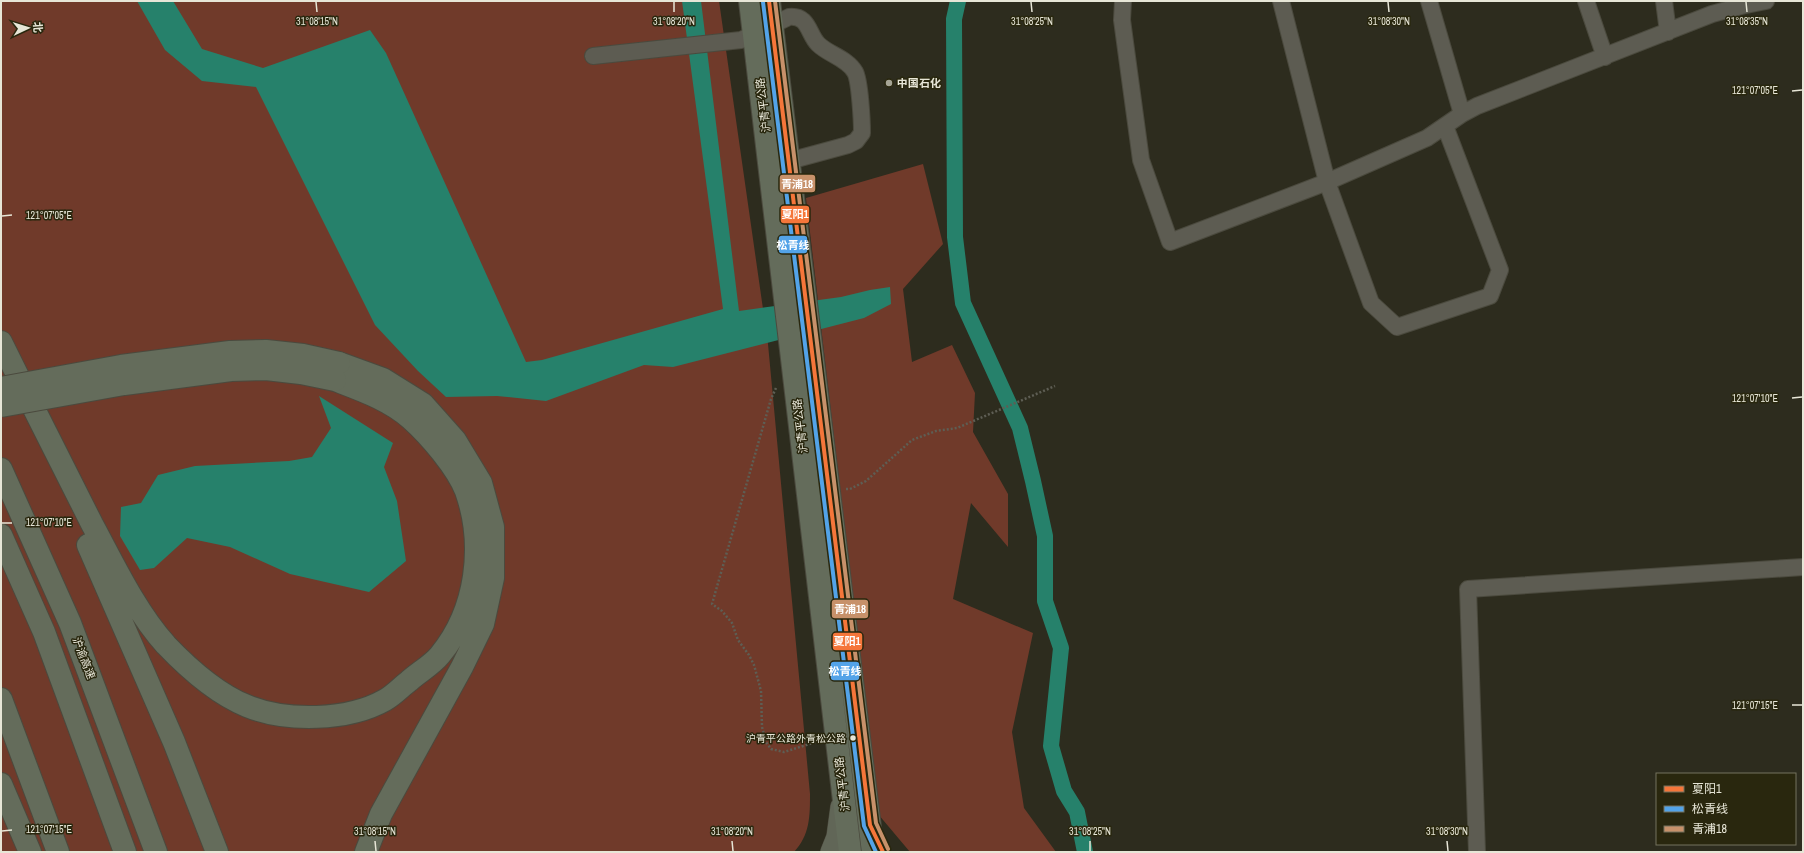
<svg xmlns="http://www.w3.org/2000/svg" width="1804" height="853" font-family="'Archivo Narrow','Noto Sans SC',sans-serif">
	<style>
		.green { fill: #703a2a }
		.water { fill: #26816b }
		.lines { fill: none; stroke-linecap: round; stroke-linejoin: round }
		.canal { stroke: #26816b; stroke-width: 16 }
		.minor-casing { stroke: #4b4a3e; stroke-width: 18 }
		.major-casing { stroke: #4b4a3e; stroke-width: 22 }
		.highway-casing { stroke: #4b4a3e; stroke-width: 24 }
		.path { stroke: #5e5e54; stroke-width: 2.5; stroke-dasharray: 2 2; stroke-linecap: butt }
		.minor { stroke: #5d5c52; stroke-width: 16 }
		.major { stroke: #616657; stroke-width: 21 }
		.highway { stroke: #646c5b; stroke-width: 22 }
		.highway-bridge-casing { stroke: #4b4a3e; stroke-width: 24; stroke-linecap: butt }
		.highway-bridge { stroke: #646c5b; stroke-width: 22 }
		.bus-1-casing { stroke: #29270e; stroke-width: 7 }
		.bus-2-casing { stroke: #29270e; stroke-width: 7 }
		.bus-3-casing { stroke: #29270e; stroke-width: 7 }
		.bus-1 { stroke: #f5763a; stroke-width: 4 }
		.bus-2 { stroke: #53a3e8; stroke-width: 4 }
		.bus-3 { stroke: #c7916a; stroke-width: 4 }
		.ticks { fill: none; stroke: #e7e6d7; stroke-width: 1.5 }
		.poi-dot { fill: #a6a596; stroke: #29270e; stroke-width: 1.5 }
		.bus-dot { fill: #e7e6d7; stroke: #29270e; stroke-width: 1.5 }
		.labels { text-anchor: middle; stroke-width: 3; stroke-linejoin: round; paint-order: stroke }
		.bus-label { font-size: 10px; fill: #e7e6d7; stroke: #29270e; text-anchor: end }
		.poi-label { font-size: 11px; font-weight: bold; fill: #e7e6d7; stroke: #29270e; text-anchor: start }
		.street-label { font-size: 11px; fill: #e7e6d7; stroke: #29270e }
		.ticks-label { font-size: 10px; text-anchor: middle; fill: #e7e6d7; stroke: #29270e; stroke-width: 3; stroke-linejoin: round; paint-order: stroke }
		.line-badge { stroke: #29270e; stroke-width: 1.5 }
		.badge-label { font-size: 11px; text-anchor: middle; font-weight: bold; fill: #fff }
	</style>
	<rect width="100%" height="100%" fill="#2d2c1e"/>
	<!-- green -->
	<path class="green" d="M1 1H719L768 344 810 794C810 816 810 835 794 852H1Z
		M923 164 943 244 903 289 912 362 952 345 975 393 973 432 1008 494V547L971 503 953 599 1033 633 1012 732 1024 808 1056 852H910L878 814 806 198Z"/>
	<!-- water -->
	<path class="water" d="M137 1H173L202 49 263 68 370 30 386 53 526 362 542 360 723 309 682 1H701L739 311 841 297 870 290 890 287 891 304 864 318 673 367 644 365 546 401 497 396 446 397 418 371 375 325 256 87 202 81 165 50Z
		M319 396 393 443 384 467 397 501 406 561 369 592 290 574 230 547 187 538 154 568 140 570 120 536 121 507 141 503 158 475 195 466 289 461 312 457 331 428Z"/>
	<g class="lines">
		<!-- canal -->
		<path class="canal" d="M958 1 954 19 955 237 963 303 1020 428 1033 481 1045 536V601L1061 648 1051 746 1064 791 1077 812 1085 852"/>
		<defs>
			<path id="minor" d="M1123 1 1122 20 1141 160 1170 242 1327 182 1427 138 1462 114 1477 106 1712 14 1741 6 1766 1
				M1281 1 1327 182 1371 303 1397 327 1490 296 1500 270 1445 126
				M1429 1 1462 114
				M1586 1 1605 57
				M1664 1 1668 32
				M593 56 741 40 789 17C809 15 808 34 818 44 829 55 847 58 855 72 860 81 862 122 862 133L856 141 848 145 789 161
				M1477 852 1468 589 1803 567"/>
			<path id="major" d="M831 852 837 837 841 807"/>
			<path id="highway" d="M750 1 850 852
				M769 1 873 852
				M1 342C31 403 61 463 92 524 113 563 136 612 166 645 188 668 217 694 247 706 286 722 348 721 385 700 394 695 401 687 409 681 419 672 432 665 440 655 477 610 485 545 466 491 457 468 430 436 411 419 390 400 361 390 335 380
				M339 363 383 379 423 404 455 440 481 483 493 527V578L483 624 462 667 381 814 366 852
				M1 469 70 623 156 852
				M1 535 44 632 125 852
				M88 545 174 742 217 852
				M1 699 58 852
				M1 784 30 852"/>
		</defs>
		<!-- minor casing -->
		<use href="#minor" class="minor-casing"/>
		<!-- major casing -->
		<use href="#major" class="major-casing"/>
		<!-- highway casing -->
		<use href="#highway" class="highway-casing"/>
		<!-- path -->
		<path class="path" d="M776 388 771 399 712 604 722 611 732 623 738 640 749 655 754 665 761 691 762 727 766 742 771 749 784 752 819 741
			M846 489H850L866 481 912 440 936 431 957 428 1055 386"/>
		<!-- minor -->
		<use href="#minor" class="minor"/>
		<!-- major -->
		<use href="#major" class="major"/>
		<!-- highway -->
		<use href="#highway" class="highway"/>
		<defs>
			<path id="highway-bridge" d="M1 388 121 366 230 352 266 351 303 355 339 363
				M1 406 124 384 231 370 266 369 301 373 335 380"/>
		</defs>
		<!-- highway-bridge casing -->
		<use href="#highway-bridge" class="highway-bridge-casing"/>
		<!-- highway-bridge -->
		<use href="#highway-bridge" class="highway-bridge"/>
		<defs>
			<path id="bus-1" d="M769 1 870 825 883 852"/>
			<path id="bus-2" d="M763 2 864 826 876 852"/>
			<path id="bus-3" d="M775 1 876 823 888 849"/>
		</defs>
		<!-- bus-1 casing -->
		<use href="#bus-1" class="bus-1-casing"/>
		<!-- bus-2 casing -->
		<use href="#bus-2" class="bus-2-casing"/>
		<!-- bus-3 casing -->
		<use href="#bus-3" class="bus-3-casing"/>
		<!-- bus-1 -->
		<use href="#bus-1" class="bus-1"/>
		<!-- bus-2 -->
		<use href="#bus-2" class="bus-2"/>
		<!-- bus-3 -->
		<use href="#bus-3" class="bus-3"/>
	</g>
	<!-- ticks -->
	<path class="ticks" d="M316 2 317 12M674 2V12M1031 2 1032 12M1388 2 1389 12M1746 2 1747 12M1792 91 1802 90M2 216 12 215M1792 398 1802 397M2 523H12M1792 705H1802M2 831 12 830M375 841 376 851M732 841 733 851M1090 841V851M1447 841 1448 851"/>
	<!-- markers -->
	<circle class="poi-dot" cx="889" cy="83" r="4"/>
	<circle class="bus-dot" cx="853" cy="738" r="3.5"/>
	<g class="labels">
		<!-- bus labels -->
		<g class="bus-label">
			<text x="846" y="742">沪青平公路外青松公路</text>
		</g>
		<!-- poi labels -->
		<g class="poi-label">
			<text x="897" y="87">中国石化</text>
		</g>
		<!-- street labels -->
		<g class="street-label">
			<text transform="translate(763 105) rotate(-97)" y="4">沪青平公路</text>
			<text transform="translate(800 426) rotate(-97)" y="4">沪青平公路</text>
			<text transform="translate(84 658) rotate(69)" y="4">沪渝高速</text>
			<text transform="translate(842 784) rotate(-97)" y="4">沪青平公路</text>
		</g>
	</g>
	<g class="ticks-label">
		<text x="317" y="25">31°08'15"N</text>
		<text x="674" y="25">31°08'20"N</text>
		<text x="1032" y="25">31°08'25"N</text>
		<text x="1389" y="25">31°08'30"N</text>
		<text x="1747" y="25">31°08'35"N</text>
		<text x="1755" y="94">121°07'05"E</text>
		<text x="49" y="219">121°07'05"E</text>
		<text x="1755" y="402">121°07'10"E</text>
		<text x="49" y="526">121°07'10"E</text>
		<text x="1755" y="709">121°07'15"E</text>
		<text x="49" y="833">121°07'15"E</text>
		<text x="375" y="835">31°08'15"N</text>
		<text x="732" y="835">31°08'20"N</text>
		<text x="1090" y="835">31°08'25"N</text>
		<text x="1447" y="835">31°08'30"N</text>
	</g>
	<g class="line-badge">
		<rect x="779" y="174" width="37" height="19" rx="4" fill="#c7916a"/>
		<rect x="780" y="205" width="30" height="19" rx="4" fill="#f5763a"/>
		<rect x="778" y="235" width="30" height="19" rx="4" fill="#53a3e8"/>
		<rect x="831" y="599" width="38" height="20" rx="4" fill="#c7916a"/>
		<rect x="832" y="632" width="31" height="19" rx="4" fill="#f5763a"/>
		<rect x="830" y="661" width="30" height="20" rx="4" fill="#53a3e8"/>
	</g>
	<g class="badge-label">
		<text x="797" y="188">青浦18</text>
		<text x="795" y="218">夏阳1</text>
		<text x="793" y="249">松青线</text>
		<text x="850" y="613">青浦18</text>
		<text x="847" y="645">夏阳1</text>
		<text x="845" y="675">松青线</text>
	</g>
	<!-- border -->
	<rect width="1804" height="853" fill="none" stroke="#e7e6d7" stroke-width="4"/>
	<!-- legend -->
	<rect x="1656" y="773" width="140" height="72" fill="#29270e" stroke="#75735e"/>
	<rect x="1664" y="786" width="20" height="6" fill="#f5763a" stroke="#75735e"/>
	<text x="1692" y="793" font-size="12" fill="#e7e6d7">夏阳1</text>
	<rect x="1664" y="806" width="20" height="6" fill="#53a3e8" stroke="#75735e"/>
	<text x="1692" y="813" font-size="12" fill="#e7e6d7">松青线</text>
	<rect x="1664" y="826" width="20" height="6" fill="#c7916a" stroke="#75735e"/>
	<text x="1692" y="833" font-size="12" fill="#e7e6d7">青浦18</text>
	<!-- north arrow -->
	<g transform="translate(28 28) rotate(86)" stroke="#29270e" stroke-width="3" paint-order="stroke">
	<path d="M0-3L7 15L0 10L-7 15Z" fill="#e7e6d7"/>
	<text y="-6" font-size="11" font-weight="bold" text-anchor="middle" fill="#e7e6d7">北</text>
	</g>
</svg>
